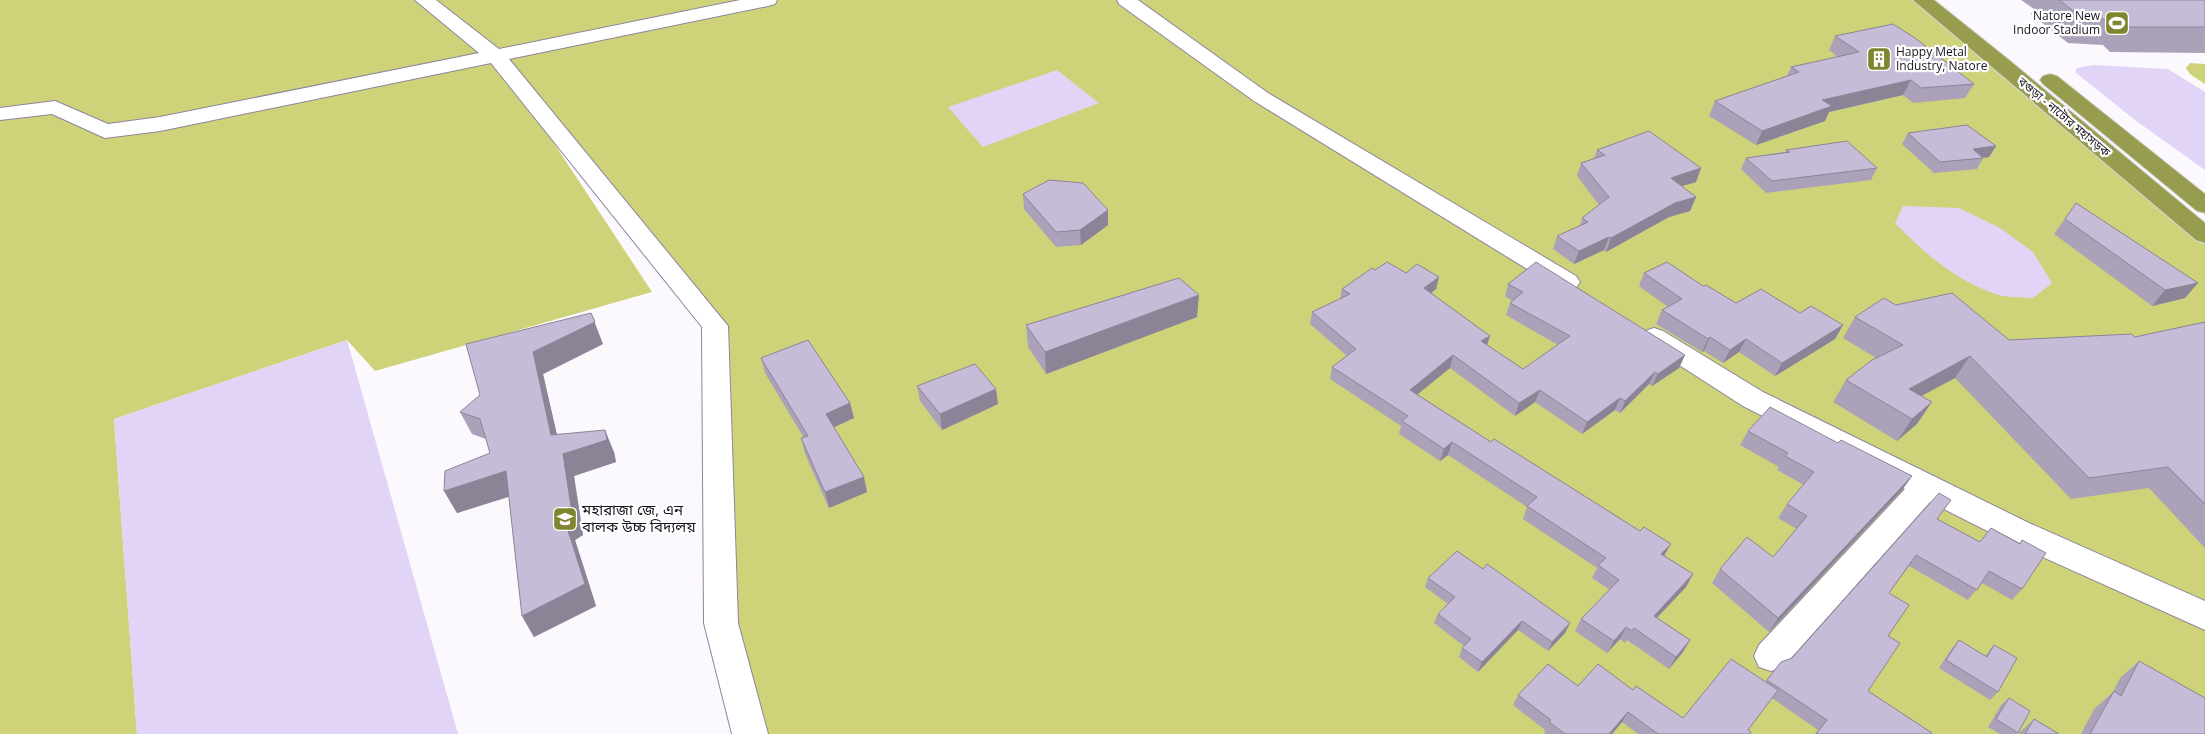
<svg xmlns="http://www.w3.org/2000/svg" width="2205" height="734" font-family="'Open Sans','Noto Sans Bengali',sans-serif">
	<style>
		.green { fill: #ced379 }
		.water { fill: #e2d4f6 }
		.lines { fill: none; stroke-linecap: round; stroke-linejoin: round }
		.street-casing { stroke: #8f849e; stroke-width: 2 }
		.highway-casing { stroke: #d6d5d6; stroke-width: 2 }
		.street { fill: #fff; fill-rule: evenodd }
		.highway { fill: #989c4e; fill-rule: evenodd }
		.wall { fill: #aba2b9 }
		.shaded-wall { fill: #8b8496 }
		.building { fill: #c7bcd7; stroke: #8b8496 }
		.labels { text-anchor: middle; stroke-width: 4.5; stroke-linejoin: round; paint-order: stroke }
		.far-poi-label { font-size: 12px; fill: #19151e; stroke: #fff; text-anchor: end }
		.far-street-label { font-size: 12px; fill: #19151e; stroke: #fff }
		.poi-label { font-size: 15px; fill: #19151e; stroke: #fff; text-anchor: start }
	</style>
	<rect width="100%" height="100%" fill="#fbf8fe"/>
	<!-- green -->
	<path class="green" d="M0 0H1922L2205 235V734H750L721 623 715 343 501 63 652 292 375 371 347 340 114 419 137 734H0Z
		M2190 63 2205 64V84L2190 74 2186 68Z"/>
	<!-- water -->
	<path class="water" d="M2093 65 2168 69 2205 92V170L2135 120 2075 72 2077 68Z
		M1057 70 1099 103 983 147 948 107Z
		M1903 206 1959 208 2000 228 2033 252 2052 283 2033 298C2023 297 2009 298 1999 295 1958 283 1924 253 1895 223Z
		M347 340 458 734H137L114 419Z"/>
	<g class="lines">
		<defs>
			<path id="street" d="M415 0H436L499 49 740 0H777L775 4 768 6 509 59 728 326 738 623 768 734H732L704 623 702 327 491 63 160 131 105 138 52 114 0 120V108L55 101 108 124 160 117 479 53Z
				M1117 0H1138L1268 93 1576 276 1580 282 1576 288 1567 290 1558 288 1254 101 1119 4Z
				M1654 328 1663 331 1763 392 2029 523 2205 601V630L2007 541 1930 502 1783 667 1771 671 1759 667 1754 656 1759 645 1905 489 1743 406 1645 343 1641 337 1645 331Z"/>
			<path id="highway" d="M1913 0H1934L2009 60 2205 223V243L2196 240Z
				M2050 74 2057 76 2205 194V213L2197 211 2043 84 2040 80 2043 76Z"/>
		</defs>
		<!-- street casing -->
		<use href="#street" class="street-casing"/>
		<!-- highway casing -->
		<use href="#highway" class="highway-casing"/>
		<!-- street -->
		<use href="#street" class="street"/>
		<!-- highway -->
		<use href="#highway" class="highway"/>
	</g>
	<!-- wall -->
	<path class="wall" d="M2021 0H2205V53L2110 52 2103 45 2068 43 2031 14 2034 9Z
		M1835 36 1974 84 1965 98 1913 103 1903 95 1829 112 1825 121 1756 145 1709 116 1715 101 1787 76 1791 67 1838 57 1829 50Z
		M1908 133 1996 146 1989 157 1983 158 1977 169 1934 173 1902 144Z
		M1597 150 1701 168 1696 182 1681 186 1696 197 1690 211 1669 217 1606 252 1604 250 1574 264 1553 249 1557 236 1580 226 1582 218 1599 205 1577 176 1581 163 1594 158Z
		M1786 150 1877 168 1871 180 1766 193 1741 169 1746 158 1785 152Z
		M1023 194 1108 225 1081 245 1056 247 1024 209Z
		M2076 203 2185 298 2152 306 2054 234Z
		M1375 270 1439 277 1436 289 1431 293 1490 336 1487 345 1523 369 1558 345 1506 315 1510 303 1512 301 1505 296 1508 284 1685 355 1679 368 1652 386 1649 384 1620 413 1615 410 1582 434 1535 402 1515 416 1450 368 1417 394 1693 574 1686 587 1657 618 1690 640 1683 652 1669 669 1627 640 1625 643 1620 639 1607 653 1575 631 1581 619 1610 590 1592 578 1597 568 1523 519 1527 507 1448 455 1440 461 1399 434 1401 426 1330 379 1332 367 1347 356 1310 324 1312 312 1340 299 1342 289Z
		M1644 273 1703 286 1736 303 1800 313 1843 325 1835 339 1775 376 1739 352 1723 363 1704 351 1702 352 1656 324 1662 310 1668 307 1639 286Z
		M1896 305 2009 340 2135 337 2205 322V548L2149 488 2071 499 1955 378 1921 396 1917 424 1897 441 1833 402 1846 380 1876 358 1843 338 1855 317Z
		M1197 317 1046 374 1028 347 1026 325Z
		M603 344 543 374 557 435 614 452 616 462 574 476 583 535 575 540 596 606 534 637 522 616 509 496 457 513 444 491 490 453 486 439 472 434 460 412 480 395Z
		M761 358 850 403 854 418 834 427 867 492 829 508 805 454 801 438H804L765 373Z
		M917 386 998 404 942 430 920 401Z
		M1748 431 1838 443 1912 476 1902 490 1769 632 1712 583 1720 569 1773 557 1797 529 1778 518 1787 504 1804 485 1777 470 1779 467 1740 445Z
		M1937 519 1980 542 1991 528 2020 543 2022 540V589L2012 600 1982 583 1968 600 1909 566 1889 593 1888 636 1868 691 1932 734H1815L1818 730 1772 698 1748 730 1750 734H1638L1622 722 1612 734H1546L1544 732 1545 730 1513 705 1518 695 1578 686 1633 690 1683 718 1765 682 1781 662 1792 658Z
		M1483 569 1570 623 1565 633 1548 651 1518 630 1478 672 1459 657 1462 648 1464 646 1434 623 1438 614 1448 604 1425 587 1428 578Z
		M1959 640 1985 656 1994 645 1998 692 1990 700 1939 668 1952 648Z
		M2139 661 2205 734H2081L2094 709 2113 692 2120 678Z
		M2009 698 2018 733 2016 734H2000L1988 727 2001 705Z
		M2034 719 2059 734H2018Z"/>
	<!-- shaded-wall -->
	<path class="shaded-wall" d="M1911 80 1903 95 1829 112 1825 121 1756 145 1762 131 1822 100Z
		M1996 146 1989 157 1966 160 1973 149Z
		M1701 168 1696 182 1666 191 1671 178Z
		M1696 197 1690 211 1669 217 1606 252 1611 238 1675 203Z
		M1108 210V225L1081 245 1080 230Z
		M1609 237 1604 250 1574 264 1579 251Z
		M1439 277 1436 289 1421 301 1424 288Z
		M2198 283 2185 298 2152 306 2165 290Z
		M1199 295 1197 317 1046 374 1045 352Z
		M591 313 603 344 543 374 562 457 551 435 533 352Z
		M1843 325 1835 339 1775 376 1782 363Z
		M1490 336 1486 348 1481 341Z
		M1710 337 1704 351 1702 352 1708 339Z
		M1746 339 1739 352 1723 363 1730 350Z
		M1453 355 1450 368 1407 403 1410 390Z
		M1685 355 1679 368 1652 386 1658 374Z
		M1970 356 1955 378 1895 410 1909 389Z
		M1655 372 1649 384 1620 413 1625 401Z
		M996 389 998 404 942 430 940 414Z
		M1540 390 1535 402 1515 416 1519 403Z
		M1620 398 1615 410 1582 434 1587 422Z
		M1932 402 1917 424 1897 441 1912 419Z
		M850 403 854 418 830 429 826 414Z
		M605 430 614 452 616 462 574 476 583 535 575 540 596 606 534 637 522 616 564 518 563 454Z
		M1452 442 1448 455 1440 461 1444 449Z
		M506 471 518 494 457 513 444 491Z
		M1912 476 1902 490 1769 632 1778 618Z
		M864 477 867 492 829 508 825 492Z
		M1671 544 1664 556 1661 554Z
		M1693 574 1686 587 1647 628 1654 616Z
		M1522 621 1518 630 1478 672 1482 662Z
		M1570 623 1565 633 1548 651 1552 642Z
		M1626 627 1620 639 1607 653 1614 641Z
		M1690 640 1683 652 1669 669 1676 657Z
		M1628 712 1622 722 1612 734H1609Z"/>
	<!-- building -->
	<path class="building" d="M2059 0H2205V27H2126L2119 20 2083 18Z
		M1893 24 1915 38 1974 84 1921 88 1911 80 1822 100 1832 106 1762 131 1715 101 1799 72 1791 67 1859 52 1835 36Z
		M1967 125 1996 146 1973 149 1983 158 1940 162 1908 133Z
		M1649 131 1701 168 1671 178 1696 197 1675 203 1611 238 1609 237 1579 251 1557 236 1588 222 1582 218 1609 197 1581 163 1605 155 1597 150Z
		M1847 141 1877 168 1772 181 1746 158 1790 152 1786 150Z
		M1049 180 1083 183 1108 210 1080 230 1056 232 1023 194Z
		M2076 203 2198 283 2165 290 2065 219Z
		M1387 262 1406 273 1417 264 1439 277 1424 288 1490 336 1481 341 1523 369 1570 336 1510 303 1523 292 1508 284 1536 262 1685 355 1658 374 1655 372 1625 401 1620 398 1587 422 1540 390 1519 403 1453 355 1410 390 1491 442 1494 439 1640 531 1644 527 1671 544 1661 554 1693 574 1654 616 1690 640 1676 657 1634 628 1632 631 1626 627 1614 641 1581 619 1619 580 1598 565 1606 558 1527 506 1537 497 1452 442 1444 449 1402 421 1408 416 1332 367 1356 349 1312 312 1350 294 1342 289 1372 268 1375 270Z
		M1667 262 1703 286 1706 285 1736 303 1761 289 1800 313 1811 306 1843 325 1782 363 1746 339 1730 350 1710 337 1708 339 1662 310 1682 299 1644 273Z
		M1179 278 1199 295 1045 352 1026 325Z
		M1952 293 2009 340 2132 334 2135 337 2205 322V504L2168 467 2089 478 1970 356 1909 389 1932 402 1912 419 1846 380 1872 360 1903 345 1855 317 1884 298 1896 305Z
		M591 313 595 322 533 352 551 435 605 430 607 440 563 454 572 513 564 518 585 584 522 616 506 471 444 491 445 471 490 453 480 419 460 412 480 395 466 344Z
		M808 340 850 403 826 414 864 477 825 492 801 438 808 436 761 358Z
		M975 364 996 389 940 414 917 386Z
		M1770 407 1838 443 1841 440 1912 476 1778 618 1720 569 1747 537 1773 557 1807 516 1787 504 1814 472 1785 456 1788 453 1748 431Z
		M1939 493 1951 500 1937 519 1980 542 1991 528 2020 544 2022 540 2046 553 2022 589 1989 571 1977 590 1916 555 1889 593 1909 605 1888 636 1900 643 1868 691 1932 733V734H1816L1827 720 1767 680 1781 662 1792 658Z
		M1457 551 1483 569 1487 564 1570 623 1552 642 1522 621 1482 662 1462 648 1471 639 1438 614 1455 597 1428 578Z
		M1959 640 1987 657 1994 645 2017 658 1998 692 1946 660Z
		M1731 659 1778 690 1748 730 1751 732 1750 734H1658L1628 712 1609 734H1565L1549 722 1551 720 1518 695 1548 664 1578 686 1598 664 1633 690 1636 686 1683 718Z
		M2139 661 2205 698V734H2090L2114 691 2121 696Z
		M2009 698 2030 711 2018 733 1996 719Z
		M2034 719 2059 734H2025Z"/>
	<!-- icons -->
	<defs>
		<symbol id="stadium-square" viewBox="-11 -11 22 22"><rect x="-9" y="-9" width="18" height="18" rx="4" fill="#81852f" stroke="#fff"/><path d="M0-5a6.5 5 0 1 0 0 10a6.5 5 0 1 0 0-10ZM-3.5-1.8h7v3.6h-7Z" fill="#fff"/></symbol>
		<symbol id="building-square" viewBox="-11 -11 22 22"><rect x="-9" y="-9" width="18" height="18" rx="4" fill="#81852f" stroke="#fff"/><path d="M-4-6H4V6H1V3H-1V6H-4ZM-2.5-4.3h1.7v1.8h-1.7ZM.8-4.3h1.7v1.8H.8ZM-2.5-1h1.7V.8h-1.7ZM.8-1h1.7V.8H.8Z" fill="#fff"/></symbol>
		<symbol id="school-square" viewBox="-11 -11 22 22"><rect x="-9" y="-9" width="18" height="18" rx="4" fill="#81852f" stroke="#fff"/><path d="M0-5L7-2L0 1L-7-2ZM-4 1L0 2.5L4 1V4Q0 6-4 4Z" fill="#fff"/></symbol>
	</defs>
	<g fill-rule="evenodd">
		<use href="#stadium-square" x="2103" y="9" width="28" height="28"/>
		<use href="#building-square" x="1865" y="45" width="28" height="28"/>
		<use href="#school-square" x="551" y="505" width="28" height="28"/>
	</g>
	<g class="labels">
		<!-- far-poi labels -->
		<g class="far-poi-label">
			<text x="2100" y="20">Natore New<tspan x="2100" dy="14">Indoor Stadium</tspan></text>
			<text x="1896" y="56" text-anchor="start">Happy Metal<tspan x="1896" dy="14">Industry, Natore</tspan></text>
		</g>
		<!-- far-street labels -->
		<g class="far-street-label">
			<text transform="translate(2064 117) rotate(40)" y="4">বগুড়া - নাটোর মহাসড়ক</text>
		</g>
		<!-- poi labels -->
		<g class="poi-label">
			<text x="582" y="515">মহারাজা জে, এন<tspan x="582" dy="17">বালক উচ্চ বিদ্যলয়</tspan></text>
		</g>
	</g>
</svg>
